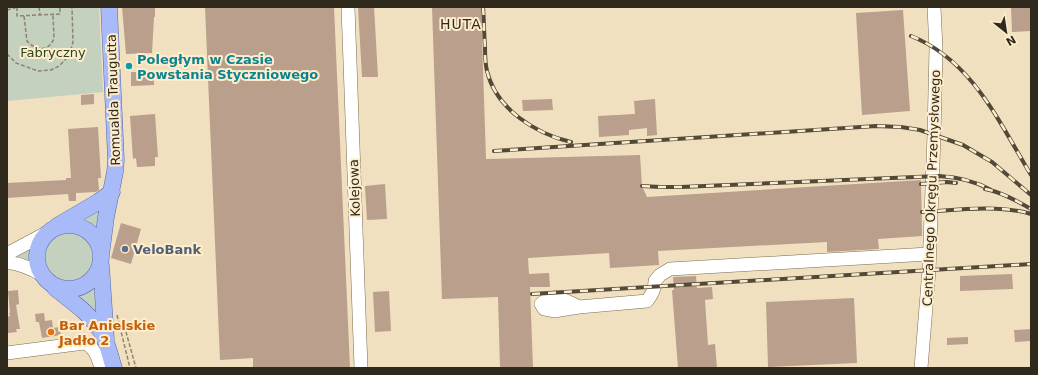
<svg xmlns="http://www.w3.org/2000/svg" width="1038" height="375" font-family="'DejaVu Sans',sans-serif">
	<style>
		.green { fill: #c3d1be }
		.building { fill: #b99f8c }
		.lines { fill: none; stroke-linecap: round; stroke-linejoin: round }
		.minor-casing { stroke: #7b6c4e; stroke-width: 14 }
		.major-casing { stroke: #586aa8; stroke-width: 17 }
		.path { stroke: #8f836c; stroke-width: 1.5; stroke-dasharray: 4 2; stroke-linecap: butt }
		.minor { stroke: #fff; stroke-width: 13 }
		.major { stroke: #a8baf8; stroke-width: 16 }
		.rail-casing { stroke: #514939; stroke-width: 4 }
		.rail { stroke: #feedcc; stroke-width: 2.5; stroke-dasharray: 8; stroke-linecap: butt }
		.culture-dot { fill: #0f9aa8; stroke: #feedcc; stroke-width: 1.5 }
		.service-dot { fill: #5c6f8a; stroke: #feedcc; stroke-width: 1.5 }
		.food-dot { fill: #e8710a; stroke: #feedcc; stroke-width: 1.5 }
		.labels { text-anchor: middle; stroke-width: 4; stroke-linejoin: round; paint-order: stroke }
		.park-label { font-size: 13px; fill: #2b4720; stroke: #feedcc }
		.culture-label { font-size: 13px; font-weight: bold; fill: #0d838f; stroke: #feedcc; text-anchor: start }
		.street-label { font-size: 13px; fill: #302a1d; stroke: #feedcc }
		.service-label { font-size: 13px; font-weight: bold; fill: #4e5e75; stroke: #feedcc; text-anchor: start }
		.food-label { font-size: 13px; font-weight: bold; fill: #c56008; stroke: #feedcc; text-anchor: start }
		.neighbourhood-label { font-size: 14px; letter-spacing: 1px; fill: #302a1d; stroke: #feedcc }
	</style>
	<rect width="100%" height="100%" fill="#f1e0bf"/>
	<!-- green -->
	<path class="green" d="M7 7H99L103 92 7 101Z
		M102 207 98 232 88 224 80 220Z
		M43 257a25 25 0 1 1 50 0a25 25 0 1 1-50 0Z
		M31 249 30 261 16 257Z
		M96 285 98 315 74 295 85 293Z"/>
	<!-- building -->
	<path class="building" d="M122 7H155V17H154L152 53 126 54Z
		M205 7H334L350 368H253V358L220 360Z
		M358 7H374L378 77H362Z
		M432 7H481L486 159 640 155 642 186 647 197 921 180 922 236 878 239 879 249 827 252V242L658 251 659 265 610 268 609 253 528 258 529 274 549 273 550 287H530L533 368H500L498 297 442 299Z
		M1011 7H1031V31L1012 32Z
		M903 10 910 111 862 115 856 13Z
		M131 72H154V85L131 86Z
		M94 94V104L81 105V95Z
		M552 99 553 110 523 111 522 100Z
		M655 99 657 135 647 136V128L629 130V135L599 137 598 116 635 114 634 101Z
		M155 114 158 157H155V166L137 167 136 158 133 159 130 116Z
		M98 127 101 178H98L99 190 96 192 76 193V201H69L68 194 7 198V183L66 180V178H71L68 129Z
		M385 184 387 219 367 220 365 186Z
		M121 223 141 229 131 264 111 258Z
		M1012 274 1013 289 960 291V276Z
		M696 276 697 288 712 287 713 299 705 300 708 345 715 344 717 368H678L672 290H674L673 277Z
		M18 290 19 304 16 305 20 329H16L17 332 8 333 7 317 10 316 9 313H10L8 291Z
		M389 291 391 331 375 332 373 292Z
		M854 298 857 363 768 367 766 302Z
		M44 313 45 321 52 320 53 328 60 327 61 335 42 338 39 322H41H36L35 314Z
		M1031 329V341L1015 342 1014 330Z
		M968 337V344L947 345V338Z"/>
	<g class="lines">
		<defs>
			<path id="minor" d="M348 7 361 368
				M7 254 50 231
				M7 262C20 264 31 268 42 275
				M579 307C564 300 555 292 541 304L544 309 554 311 579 307 647 301C652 294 655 289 655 281L660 275 670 269 929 254
				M7 353 84 343C95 347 98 358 101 368
				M921 368 929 270 934 135 936 49 934 7"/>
			<path id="major" d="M37 257a32 32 0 1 1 64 0a32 32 0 1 1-64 0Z
				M57 226 98 202 112 192
				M101 255 106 217 115 172 116 160 109 7
				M101 265 106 339
				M55 288C71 301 91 314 102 333 108 344 110 356 114 368"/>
		</defs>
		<!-- minor casing -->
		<use href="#minor" class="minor-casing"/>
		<!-- major casing -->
		<use href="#major" class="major-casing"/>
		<!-- path -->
		<path class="path" d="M17 7V16L60 14V7
			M39 7 40 15
			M7 10 18 7
			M24 16 27 41C35 50 49 53 54 38L53 15
			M7 54 16 63 38 71 51 70 59 66 65 60 70 53 73 42 72 7
			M117 315 130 368
			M122 327 126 332 136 368"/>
		<!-- minor -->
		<use href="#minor" class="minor"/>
		<!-- major -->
		<use href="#major" class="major"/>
		<defs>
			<path id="rail" d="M483 7C484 20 484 33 485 47 485 55 485 63 487 71 496 109 536 134 571 142
				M911 36C972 60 999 122 1031 175
				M494 151 876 126 901 127 920 130 963 145 992 162 1031 195
				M921 184 947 182 956 183
				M642 186 660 187H681L939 176C958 177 975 181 991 190
				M985 189C1001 192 1017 201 1031 209
				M922 212C956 210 998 204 1031 214
				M532 294 1031 264"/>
		</defs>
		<!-- rail casing -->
		<use href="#rail" class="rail-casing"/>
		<!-- rail -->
		<use href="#rail" class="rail"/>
	</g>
	<!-- markers -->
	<circle class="culture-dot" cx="129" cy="66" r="4"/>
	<circle class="service-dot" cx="125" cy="249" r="4"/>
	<circle class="food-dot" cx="51" cy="332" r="4"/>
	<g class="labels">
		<!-- park labels -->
		<g class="park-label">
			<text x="53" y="57">Fabryczny</text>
		</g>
		<!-- culture labels -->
		<g class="culture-label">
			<text x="137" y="64">Poległym w Czasie<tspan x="137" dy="15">Powstania Styczniowego</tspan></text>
		</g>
		<!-- street labels -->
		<g class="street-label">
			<text transform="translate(113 100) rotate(-92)" y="5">Romualda Traugutta</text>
			<text transform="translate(354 188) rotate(-92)" y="5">Kolejowa</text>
			<text transform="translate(931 188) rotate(-88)" y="5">Centralnego Okręgu Przemysłowego</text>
		</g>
		<!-- service labels -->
		<g class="service-label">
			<text x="133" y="254">VeloBank</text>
		</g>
		<!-- food labels -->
		<g class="food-label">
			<text x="59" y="330">Bar Anielskie<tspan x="59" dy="15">Jadło 2</tspan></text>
		</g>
		<!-- neighbourhood labels -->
		<g class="neighbourhood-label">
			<text x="461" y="29">HUTA</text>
		</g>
	</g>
	<!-- border -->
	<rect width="1038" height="375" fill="none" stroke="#302a1d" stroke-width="16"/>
	<!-- north arrow -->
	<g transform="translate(1006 32) rotate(150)" stroke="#feedcc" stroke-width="3" paint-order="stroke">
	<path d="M0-3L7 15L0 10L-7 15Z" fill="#302a1d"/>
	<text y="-6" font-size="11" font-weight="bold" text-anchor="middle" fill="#302a1d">N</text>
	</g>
</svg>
